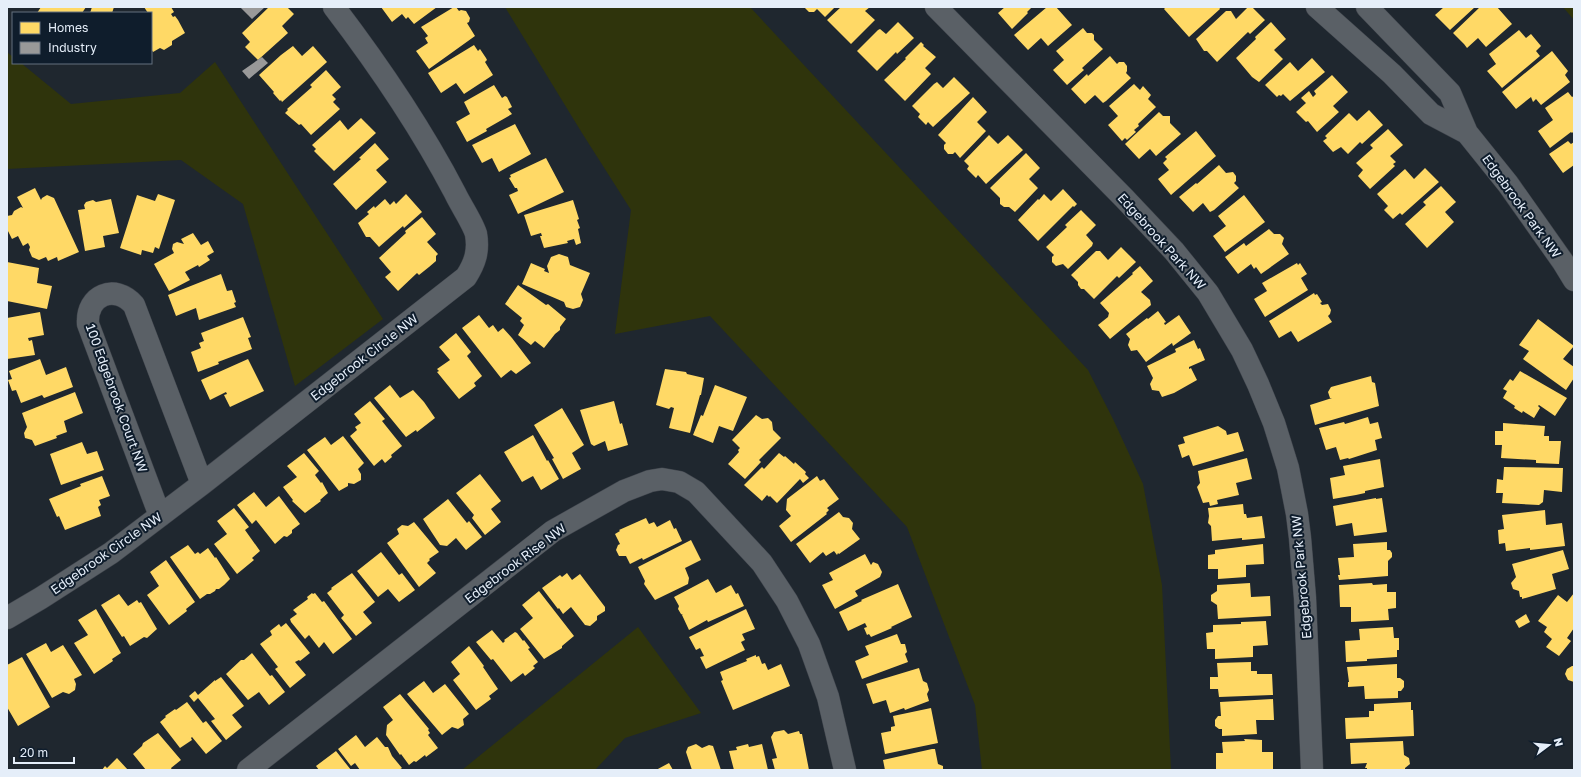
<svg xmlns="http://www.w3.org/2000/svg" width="1581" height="777" font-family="'Golos Text',sans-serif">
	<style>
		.green { fill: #2f340c }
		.homes { fill: #ffd966 }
		.industry { fill: #999 }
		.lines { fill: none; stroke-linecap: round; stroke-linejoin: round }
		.minor-casing { stroke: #3f444c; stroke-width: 23 }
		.minor { stroke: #5a6066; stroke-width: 22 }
		.labels { text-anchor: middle; stroke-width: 4; stroke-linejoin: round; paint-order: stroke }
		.street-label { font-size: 13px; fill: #e5eef9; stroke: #0f1d2c }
	</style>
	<rect width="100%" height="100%" fill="#1f272f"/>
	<!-- green -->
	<path class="green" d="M505 7H750L1088 370 1113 419 1143 484 1162 585 1171 770H982L975 705 907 527 710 316 615 334 631 210 582 133Z
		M1563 7H1574V20Z
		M7 52 13 57V63H21L71 104 180 93 215 62 383 319 295 386 243 204 181 160 7 169Z
		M638 627 701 713 625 738 595 770H462Z"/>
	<!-- homes -->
	<path class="homes" d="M41 7H86L82 13H37Z
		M92 7H114L112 13H90Z
		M144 7H171L174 12 171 14 173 17 175 16 178 20 185 33 172 41V45L164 50 160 48 153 52 151 49V13H148Z
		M269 7H287L294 14 282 26 288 33 258 60 245 47 250 42 242 33Z
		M381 7H437L414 24 408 17 406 19 402 14 392 22Z
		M454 7H456L459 11 461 10 466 11 470 18 469 22 467 23 475 36 429 69 416 51 428 43 425 38 428 36 421 27Z
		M804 7H835L825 17 817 9 814 12H809Z
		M841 7H870L865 11 875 20 851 44 827 20Z
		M1005 7H1032L1027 12 1028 13 1012 29 998 13Z
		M1047 7H1056L1072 25 1048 46 1041 38 1028 50 1014 35Z
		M1166 7H1219L1220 9 1189 37 1164 9Z
		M1248 7H1252L1265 20 1250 34 1248 32 1217 62 1207 51H1204L1196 39 1226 11H1231L1236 19Z
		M1444 7H1475L1450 30 1435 15Z
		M1480 7H1497L1512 24 1486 47 1478 38 1467 48 1464 44 1453 33Z
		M898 22 914 38 897 54 896 52 877 71 857 51 878 30 880 29 886 34Z
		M1271 22 1286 39 1274 50 1283 59 1259 82 1252 77 1236 58 1256 39 1255 37Z
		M1083 28 1087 33H1092L1094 35V40L1103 49 1082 68 1084 70 1067 85 1053 70 1064 60 1056 51Z
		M1519 30 1526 38 1531 34 1541 46 1536 51 1540 56 1502 88 1487 71 1496 64 1489 54Z
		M921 42 924 45 923 46 936 57 925 68 931 74 905 101 884 80 906 59 905 58Z
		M474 45 478 51 480 49 486 58 487 60 485 62 493 75 464 94 456 83 441 93 428 73Z
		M293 46 302 56 313 46 327 62 282 102 281 100 280 101 273 93 274 92 259 75 281 55Z
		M1552 51 1568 71 1565 75 1570 82 1541 105 1536 99 1533 102 1531 97 1516 109 1502 92Z
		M1110 56 1117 64 1119 62H1124L1127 66V71L1126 73 1131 78 1106 101 1103 103 1095 95 1085 104 1071 89 1087 74 1088 76Z
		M1312 58 1325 72 1290 101 1283 94 1281 96 1279 95 1277 97 1265 85 1290 62 1298 71Z
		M326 70 341 87 332 95 336 99 333 102 340 109 311 135 301 124 299 125 285 113 288 110 287 109 312 87 310 85Z
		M1332 75 1348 92 1333 106 1339 112 1317 132 1308 121 1306 122 1296 112 1306 103 1301 98 1309 91 1313 97 1316 94 1314 91Z
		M954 77 970 93 933 127 928 122 926 125 918 117 920 114 912 106 934 84 937 82 943 88Z
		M1134 84 1140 90 1143 86 1151 95 1148 99 1156 107 1138 124 1139 126 1134 130 1136 132 1127 140 1125 138 1122 141 1108 125 1118 116 1109 106Z
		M494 85 502 98 505 96 507 97 512 107 508 109 512 114 486 129 487 131 467 142 456 122 470 114 464 102Z
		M1568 92 1572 97 1574 96V131L1572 133 1571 132 1550 148 1538 131 1553 120 1545 108Z
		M973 97 987 112 977 122 986 131 960 158 955 152 953 154H948L944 149V145L946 143 938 135Z
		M1369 110 1383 125 1362 144 1360 142 1348 154 1341 147 1333 152 1323 141 1327 138 1325 136 1349 113 1357 121Z
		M1159 112 1163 116H1170V123L1181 134 1156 156 1150 149 1139 159 1125 144Z
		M361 118 376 133 334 171 314 151 316 149 312 145 340 120 348 130Z
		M515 124 531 154 499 172 492 158 482 163 472 145Z
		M1388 129 1403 145 1390 156 1396 162 1393 164 1395 166 1370 189 1358 176 1363 170 1356 163 1373 148 1370 145Z
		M1196 131 1216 156 1171 195 1158 179 1169 170 1163 163 1167 159 1165 157Z
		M989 135 998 144 1008 135 1023 150 986 184 978 175 976 178 967 169 969 166 964 161Z
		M1568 141 1571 144 1574 142V165L1563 173 1549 154Z
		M375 143 389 159 376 170 387 182 356 210 333 184 361 159 359 158Z
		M1026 153 1040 168 1029 179 1038 188 1015 212 1009 207H1004L1000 204V198L990 188Z
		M546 158 564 192 518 214 509 195 518 191 517 188H515L509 178 511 177 510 175Z
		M1219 165 1226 173 1233 172 1236 176V181L1234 183 1239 188 1214 210 1210 212 1203 203 1193 212 1179 197 1196 183 1197 184Z
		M1425 168 1439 182 1402 215 1400 213 1393 219 1384 210 1388 206 1377 194 1405 169 1414 179Z
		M1441 186 1456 202 1445 212 1454 222 1427 248 1405 224 1426 205 1423 202Z
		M35 188 41 200 42 198 47 195 54 198 79 252 58 261 57 257 48 261 46 257 39 260 32 257 29 250 30 247 28 243 23 246 18 236 12 239 7 229V216L12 215 14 211 21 207 23 208 17 197Z
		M1063 189 1077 204 1074 207 1073 206 1038 241 1018 220 1038 199 1039 200 1044 194 1051 201Z
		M158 194 175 200 159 249 155 247 153 253 142 250 141 255 120 248 137 195 155 201Z
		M406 194 422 212 404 228 403 226 379 247 370 237H366L358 223 369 214 367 212 374 206 375 208 385 199 390 205 394 201 396 204Z
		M1244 195 1265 222 1225 252 1213 236 1226 226 1218 216Z
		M111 199 119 233 103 236 105 247 85 251 78 210 85 209 84 205 86 202 93 200 96 202Z
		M573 200 579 219 577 220 580 228 578 229 581 243 576 245 574 239 567 241 568 243 544 248 540 236H542L541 233 531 236 524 215Z
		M1081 210 1096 225 1086 235 1093 243 1092 246 1068 269 1063 264 1056 266 1052 262V257L1054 255 1046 247 1067 227 1065 225Z
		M422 217 436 234 427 242 438 254 436 256V261L429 267 419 275 417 273 398 291 385 277 391 272 379 258 406 233 405 231Z
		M1269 229 1274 234H1280L1284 238 1282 244 1289 254 1261 274 1256 267 1254 269 1251 264 1238 274 1225 257 1244 243 1246 246Z
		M193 233 201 245 208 241 214 252 207 256 210 260 199 267 198 265 185 272 190 280 169 291 154 264 174 253 172 249 173 244 177 242 184 244 181 239Z
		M1121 247 1136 262 1119 278 1117 276 1094 299 1084 289H1081L1078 285V282L1071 275 1096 251H1100L1108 260Z
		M559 254 568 257 570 265 590 273 581 294 583 300 580 307 573 309 566 307 564 302 522 284 531 263 545 269 544 271 549 273 547 266 551 257Z
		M7 262 39 268 37 283 52 286 47 309 7 301Z
		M1297 263 1298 265 1300 263 1307 274 1301 278 1308 290 1265 317 1254 299 1267 291 1262 283Z
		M1140 266 1153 281 1141 292 1150 300 1151 305 1110 339 1098 325 1108 317 1109 313 1100 303 1133 274 1132 273Z
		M221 274 227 291 232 290 236 302 234 303 236 307 199 320 196 308 176 316 168 295Z
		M518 285 546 305 548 304 566 319 560 327V330L555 334 544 348 535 341 531 345 518 335 524 325 520 321 522 318 505 304Z
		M1314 293 1315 295 1317 294 1322 302 1320 303 1322 305 1328 304 1331 310 1330 314 1328 316 1332 322 1298 342 1291 331 1279 338 1269 321Z
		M1158 311 1166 322 1164 323 1165 325 1179 315 1191 333 1173 346 1172 343 1146 362 1137 350 1131 351 1128 345 1130 339 1126 334 1147 318 1148 319Z
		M40 312 44 335 28 338 29 341 32 340 35 355 7 359V318Z
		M479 315 489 328 493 325 498 332 503 328 512 338 531 363 516 374 511 370 501 378 462 328Z
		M243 317 251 337 248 338 252 349 218 362 219 364 198 372 191 352 201 348 199 343 204 341 201 333Z
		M1538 319 1574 346 1563 359 1574 367V378L1566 390 1523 359 1529 351 1519 345Z
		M456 333 471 352 467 356 482 376 474 383 476 386 459 399 437 372 439 371 437 369 450 360 439 347Z
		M1194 340 1198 349 1200 348 1205 360 1189 367V369L1191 368 1197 380 1174 393 1162 397 1159 391 1152 390 1150 384 1153 378 1147 366 1174 353 1176 352 1175 349Z
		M40 359 46 375 66 367 73 387 44 398 42 395 21 403 16 390 12 391 8 380 12 379 9 371Z
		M248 359 264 391 230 407 224 395 227 394 226 392 210 400 201 380Z
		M665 369 686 372 687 374 704 378 701 395H700L690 433 669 428 674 408 671 407 669 409 656 405Z
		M1520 371 1567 398 1555 416 1539 405 1538 406 1540 408 1534 418 1523 411 1522 413 1514 408 1515 406 1503 398 1507 391 1503 389 1510 379 1513 381Z
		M1371 376 1372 382 1375 383 1379 406 1315 425 1310 405 1332 398H1330L1328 392 1331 387Z
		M390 385 400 398 413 390 424 402 435 418 417 432 416 430 406 437 374 398Z
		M715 385 747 397 733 431 719 426 713 443 693 435 701 415 703 416Z
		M75 392 83 413 64 421 67 432 56 436 57 438 35 446 32 440 25 438 24 433 27 427 22 413Z
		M370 401 385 419 382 421 402 446 391 455 392 457 385 463 382 459 374 466 350 436 357 430 355 427 361 423 354 414Z
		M614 401 620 424 622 423 628 445 608 451 605 441 594 446 591 444 580 410Z
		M562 408 584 445 572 453 581 469 563 479 552 459 554 458 534 425Z
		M756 415 762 419 768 418 772 422 773 430 781 438 759 460 761 462 745 479 728 464 739 452 738 450 740 448 732 440Z
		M1368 417 1370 424 1378 422 1382 438 1375 440 1377 450 1349 459 1348 458 1340 460 1336 447 1326 450 1319 428 1344 422 1345 424Z
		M1503 423 1545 426 1544 436H1549V441H1561L1559 464 1536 463V460L1501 458 1502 445H1495V431H1503Z
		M1218 426 1226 431 1227 435 1238 432 1244 451 1193 466 1189 455 1182 458 1178 445 1185 443 1183 437Z
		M533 435 547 461 548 460 559 479 541 490 533 476 522 482 504 452Z
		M343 436 364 463 358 469 361 474V480L354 484 348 483V486L339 491 307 450 325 437 331 445Z
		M82 442 87 454 97 451 104 470 61 485 50 454Z
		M304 453 319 471 315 475 321 483 322 482 328 493 320 500 321 501 305 513 292 501 293 500 283 487 297 477 287 466Z
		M779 453 784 457 785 456 794 464 795 462 806 472 805 474 809 478 803 483 800 479 777 503 770 496 769 497 767 495 762 501 744 485 762 467 764 469Z
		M1247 458 1252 479 1236 483 1239 495 1217 500 1218 504 1210 506 1209 502 1203 503 1197 487 1200 483 1198 471Z
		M1380 459 1384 487 1365 491V493L1356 495 1333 499 1330 478 1345 475 1343 466Z
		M1504 467 1563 468 1562 492 1544 490 1543 502 1539 505 1502 503 1503 493H1496L1497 479 1503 480Z
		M480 474 501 501 491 509 501 522 485 535 472 518 474 515 456 493Z
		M102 476 110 496 99 500 101 505 98 507 101 516 65 530 59 516 57 517 49 499 81 486 80 484Z
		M817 476 820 481 824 479 839 499 827 508 829 510 826 513 827 514 791 542 779 526 791 516 786 510 787 499Z
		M254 492 266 507 279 496 300 524 292 530V533L287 537 284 536 275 544 256 520 252 524 237 505Z
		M1376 498V499L1382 498 1387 532 1354 536 1352 523 1336 526 1333 506Z
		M448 499 467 523 469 521 482 537 466 550 456 538 447 546 440 545 423 519Z
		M1243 504 1244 514H1246L1247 518 1262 516 1265 538 1242 540V538L1212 541 1211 526 1208 523 1209 516 1208 508Z
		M234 508 249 527 245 530 260 551 252 558 254 560 237 574 214 544 227 534 217 521Z
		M1545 510 1546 525 1562 523 1565 546 1530 550V548L1506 551 1505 543 1499 544 1498 530 1504 529 1502 515Z
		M839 512 843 517 849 518 853 523 852 529 860 539 839 554 838 553 837 555 834 551 826 556 823 552 810 563 796 544Z
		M646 518 649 524 654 522 657 527 670 520 674 529 676 528 682 541 643 560 642 558 630 564 626 556H619L616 550 618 545 620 544 615 534 620 531 619 530Z
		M414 522 439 552 429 559 430 560 427 563 436 573 419 587 387 543 399 534 397 529 402 525 408 526Z
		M691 540 701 560 685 568 689 578 688 584 655 600 644 584 645 581 638 567Z
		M1387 542V550H1390L1392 553V557L1388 561V576L1339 580 1338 575H1340L1338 558 1354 557 1353 544Z
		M1263 544 1264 564 1246 565V577L1218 579V569H1208V555L1215 554V550Z
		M188 545 195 554 198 552 200 554 208 548 215 558 216 557 230 579 224 585 219 589H216L215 591 210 594H207L200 599 170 557Z
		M1563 550 1569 569 1552 574 1556 589 1522 599V597H1520L1519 591 1513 589 1511 583 1516 577 1512 564Z
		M381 552 399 575 402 573 415 590 399 602 388 589 378 597 357 571Z
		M865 554 871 565 873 562 878 564 882 572 880 577 855 591 858 596 835 609 822 585 833 580 829 573Z
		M166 560 195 602 186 609 187 611 169 625 147 595 159 586 150 572Z
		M352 573 375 602 363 612 372 623 356 636 341 618 344 615 327 593 332 589 331 588Z
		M567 573 572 580 580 574 605 607V611L597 616V620L590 626 585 625 571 607 563 614 559 608 558 609 542 588 560 575 562 577Z
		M708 579 716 593 731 585 736 594 738 593 744 606 708 622 707 620 689 630 682 615H683L681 614 678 609 679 606 674 597Z
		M1250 583 1251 597 1270 596 1271 616 1218 619 1217 605 1211 601V595L1217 591V585Z
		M1372 583 1373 585 1387 584V592H1396V608L1388 609 1389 620 1351 622V607H1340L1339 585Z
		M898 584 912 617 891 627 892 628 871 637 869 634 867 635 864 628 867 627 865 623 848 631 839 612 862 601 861 600Z
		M539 591 574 636 562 646V648L544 659 520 629 533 618 522 605Z
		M312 593 313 594 315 593 322 602 324 601 352 639 333 654 324 642 319 648 309 635 305 639 291 622 290 619 297 614 293 610 308 599 307 597Z
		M1574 593V628L1567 638 1571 641 1559 656 1546 647 1552 639 1544 632 1547 627 1538 621 1558 595 1567 602Z
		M119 594 128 606 137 600 139 603 141 602 157 629 147 638 144 637 130 646 124 636 122 637 101 605Z
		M96 609 121 653 112 659 113 661 94 674 74 643 88 635 78 620Z
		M746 609 755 629 742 634 745 640 741 642 745 650 706 669 700 657 704 656 700 648 696 650 689 637Z
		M1526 614 1530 622 1519 628 1515 621Z
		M1266 621 1268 645 1253 646V657L1215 659V649H1207L1206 633 1213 632V625L1241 624V622Z
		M286 623 310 653 300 661 299 660 295 662 306 675 290 688 275 669 278 667 260 644 272 635 270 631 279 624 281 627Z
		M1393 627 1394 638H1399V650H1397V657L1367 659V661L1346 662 1345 641 1360 640 1359 629Z
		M492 630 503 643 505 641 504 640 515 632 517 633 523 641 524 640 530 648 528 649 538 662 533 666 535 668 525 676 523 673 511 682 493 659 491 660 476 642Z
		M897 634 901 644H905L907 652 905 654 908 662 862 679 855 661 869 655 865 646Z
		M46 643 51 652 63 645 82 675 74 679 76 684 75 690 69 694 63 692 52 698 26 654Z
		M469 646 484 666 483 667 498 689 489 696 491 699 476 710 453 680 460 674 451 662Z
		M252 653 270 676 272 675 285 692 269 705 259 692 248 700 226 674 241 660H244Z
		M756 655V657L759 656 762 664 765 663 768 670 781 664 790 686 733 710 721 681 723 680 720 672 747 661 746 659Z
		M22 657 50 707 18 726 7 707V665Z
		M1251 662V671H1257V674H1272L1273 695 1219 697 1218 689H1210V677H1218L1217 663Z
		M1397 664V678H1400L1404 681V687L1401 691H1398V698L1365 699 1364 686 1348 687V682H1349L1347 667Z
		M1572 666H1574V682L1568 680 1565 674 1567 669Z
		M919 668 923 681 927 683 929 690 927 694 929 701 905 710 904 708 890 713 886 700 873 704 866 684Z
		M221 677 244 706 232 715 242 727 226 740 211 721 215 719 198 698 194 702 189 696 195 691 198 695 215 680V681Z
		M424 681 433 693 445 684 469 714 463 719 464 725 458 729 452 727 442 735 407 694Z
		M400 694 429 729 428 730 430 733 428 735 438 748 426 757 425 755 416 762 414 761 409 765 401 754 400 755 386 735 387 725 393 720 383 707Z
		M1273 699 1274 720H1256L1257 734 1222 736V729H1219L1215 726V720L1218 716H1221L1220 702Z
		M187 702 203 723 206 721 222 741 206 754 192 737 191 738 192 740 180 748 160 722 166 717 165 716 175 709 176 710Z
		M1411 702V710H1413L1414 736 1346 739 1345 718 1369 717V711H1374V704Z
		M931 708 938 743 885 754 881 733 891 731V727L895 726 893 716Z
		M784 730 788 734 799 731 800 734H802L809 770H775L772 759 777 758 771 737 774 732Z
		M158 733 181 760 171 768 172 770H146L133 754 142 746 143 743Z
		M356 735 365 747 377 737 385 747H388L392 756 402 768 399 770H360L355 763 351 766 338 749Z
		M1244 739 1262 740V752H1273V770L1216 769V753H1223L1222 742 1245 741Z
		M1403 741 1404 755 1409 758 1410 764 1405 768V770H1367V768H1365L1367 763 1351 764 1350 743Z
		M696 744 702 748 709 745 713 746 721 770H692L686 752 688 747Z
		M748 744 749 747 762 744 768 770H734L729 751 737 750 736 747Z
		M932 749H935L938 764 943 766V770H885L883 760Z
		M336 751 351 770H319L316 766Z
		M117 758 128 770H102L105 766 107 768Z
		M669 763 673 770H656Z"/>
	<!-- industry -->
	<path class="industry" d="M240 7H265L252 19Z
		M262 57 268 63 249 79 242 71Z"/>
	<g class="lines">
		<defs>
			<path id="minor" d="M936 7 1124 198 1174 251 1208 293 1242 350 1258 384 1274 423 1288 468 1297 514 1300 538 1305 598 1312 770
				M1317 7 1392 74 1431 114 1467 133
				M1367 7 1450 93 1467 133 1508 184 1563 262 1574 280
				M160 516 88 324C86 295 115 283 134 305L202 484
				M7 618 41 598 111 553 202 484 466 277C475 263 479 251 476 234 473 223 460 204 455 193 421 128 379 66 334 7
				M248 770 553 531 624 491 650 481 662 479 679 482 696 492 762 563 787 601 809 644 828 697 845 770"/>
		</defs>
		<!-- minor casing -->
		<use href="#minor" class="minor-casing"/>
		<!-- minor -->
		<use href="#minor" class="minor"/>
	</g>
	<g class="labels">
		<!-- street labels -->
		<g class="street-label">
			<text transform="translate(1522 206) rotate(54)" y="5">Edgebrook Park NW</text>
			<text transform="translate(1162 241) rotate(48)" y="5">Edgebrook Park NW</text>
			<text transform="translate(364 357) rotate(-38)" y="5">Edgebrook Circle NW</text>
			<text transform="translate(117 398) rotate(70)" y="5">100 Edgebrook Court NW</text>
			<text transform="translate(106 553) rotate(-35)" y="5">Edgebrook Circle NW</text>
			<text transform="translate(515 563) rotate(-37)" y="5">Edgebrook Rise NW</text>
			<text transform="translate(1301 577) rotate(-95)" y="5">Edgebrook Park NW</text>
		</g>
	</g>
	<!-- border -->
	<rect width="1581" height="777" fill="none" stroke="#e5eef9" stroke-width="16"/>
	<!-- legend -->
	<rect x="12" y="12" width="140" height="52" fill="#0f1d2c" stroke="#65717e"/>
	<rect x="20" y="22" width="20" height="12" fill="#ffd966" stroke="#65717e"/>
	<text x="48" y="32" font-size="12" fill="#e5eef9">Homes</text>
	<rect x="20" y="42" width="20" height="12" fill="#999999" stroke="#65717e"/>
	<text x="48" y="52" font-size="12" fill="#e5eef9">Industry</text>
	<!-- north arrow -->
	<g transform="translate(1549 745) rotate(74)" stroke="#0f1d2c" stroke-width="3" paint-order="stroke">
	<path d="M0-3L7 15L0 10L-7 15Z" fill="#e5eef9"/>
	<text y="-6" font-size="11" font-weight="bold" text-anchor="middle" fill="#e5eef9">N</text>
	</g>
	<!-- scale -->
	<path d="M14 757v6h60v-6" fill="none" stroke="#e5eef9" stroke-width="2"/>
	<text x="20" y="757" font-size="12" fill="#e5eef9" stroke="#0f1d2c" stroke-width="3" paint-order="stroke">20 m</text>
</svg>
